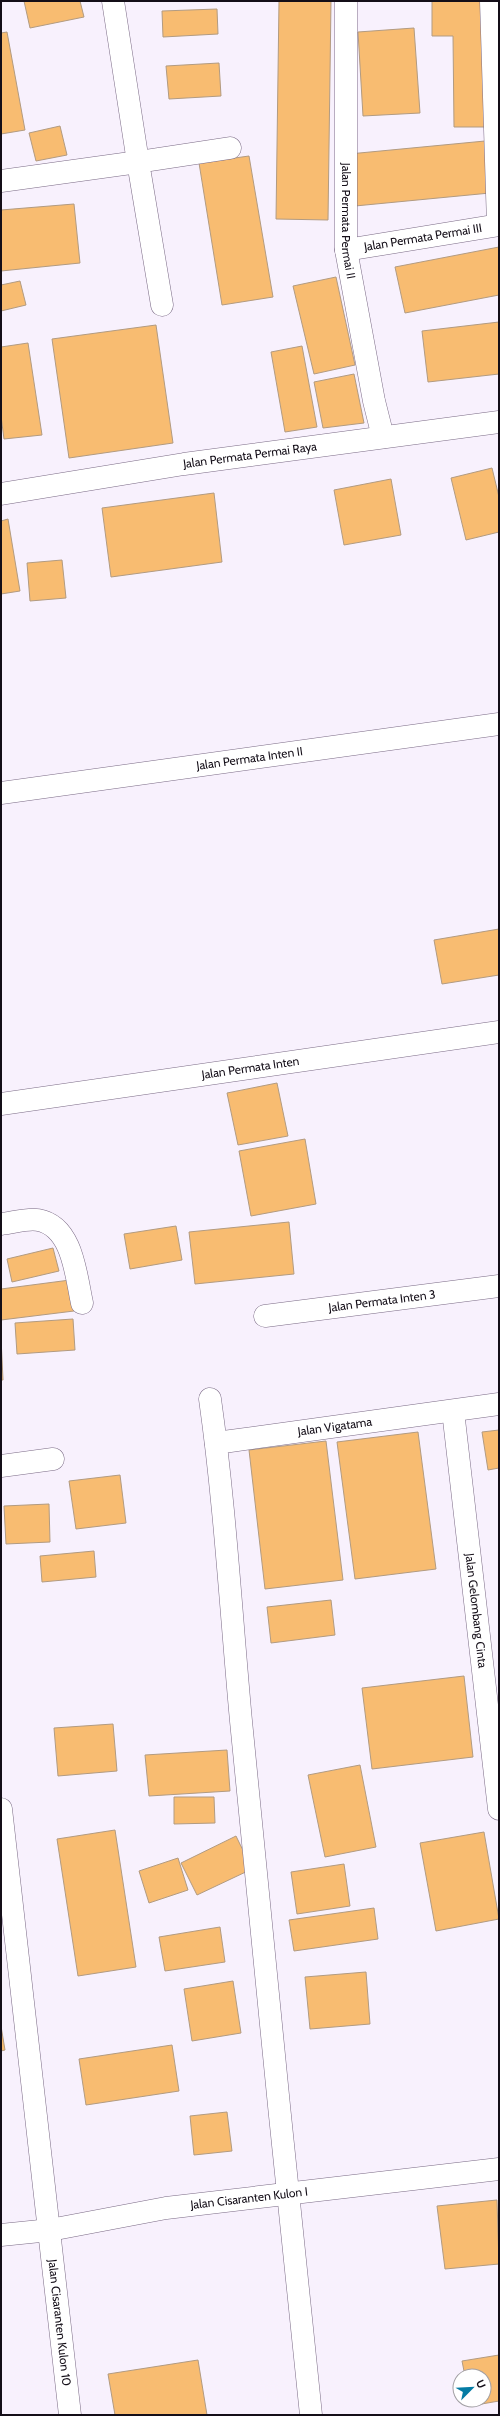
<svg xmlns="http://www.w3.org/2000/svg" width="500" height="2416" font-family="Cabin,sans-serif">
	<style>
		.building { fill: #f8bc71; stroke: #b29b81 }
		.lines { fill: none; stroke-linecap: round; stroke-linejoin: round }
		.minor-casing { stroke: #7a6a85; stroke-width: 23 }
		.minor { stroke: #fff; stroke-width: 22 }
		.labels { text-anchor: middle; stroke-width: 3; stroke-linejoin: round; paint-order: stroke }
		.street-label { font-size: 12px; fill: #140e18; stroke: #fff }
	</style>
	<rect width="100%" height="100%" fill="#f8f1fd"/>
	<!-- building -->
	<path class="building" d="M24 1H80L84 17 30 28Z
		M279 1H331L328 220 276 219Z
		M432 1H482L485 127H454L453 36H432Z
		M217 9 218 34 163 37 162 11Z
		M414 28 420 113 363 116 358 32Z
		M7 32 25 130 1 134V33Z
		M219 63 221 96 169 99 166 66Z
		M60 126 67 155 36 161 29 133Z
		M485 141 490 193 355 206 349 154Z
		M249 156 273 297 222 305 199 163Z
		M74 204 80 263 1 271V210Z
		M499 247V295L405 313 395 267Z
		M336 277 355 365 314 374 293 286Z
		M20 281 26 305 1 311V285Z
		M499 322V374L428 382 422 331Z
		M156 325 173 443 69 458 52 339Z
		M28 343 42 435 4 439 1 416V347Z
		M302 346 317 427 285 432 271 352Z
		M354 374 364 423 323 428 314 382Z
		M492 468 499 497V532L466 540 451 478Z
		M391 479 401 535 344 545 334 490Z
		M214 493 222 562 111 577 102 508Z
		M8 519 20 591 1 594V521Z
		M62 560 66 598 30 601 27 563Z
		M499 929V975L442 984 434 940Z
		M277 1083 288 1136 238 1145 227 1093Z
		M305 1139 316 1204 251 1216 239 1151Z
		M289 1222 294 1274 195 1284 189 1232Z
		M176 1226 182 1260 130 1269 124 1234Z
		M53 1248 59 1271 12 1282 7 1259Z
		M70 1280 74 1311 1 1320V1289Z
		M73 1319 75 1350 17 1354 15 1323Z
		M1 1338 3 1380H1Z
		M499 1430V1468L488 1470 482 1432Z
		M418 1432 436 1569 355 1579 337 1442Z
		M326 1441 343 1580 265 1589 249 1450Z
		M120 1475 126 1523 76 1529 69 1481Z
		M49 1504 50 1542 6 1544 4 1506Z
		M94 1551 96 1577 42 1582 40 1556Z
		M331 1600 335 1635 271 1643 267 1607Z
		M464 1676 473 1757 372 1769 362 1688Z
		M113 1724 117 1771 58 1776 54 1728Z
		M227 1750 230 1791 149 1796 145 1755Z
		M360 1765 376 1847 325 1857 308 1775Z
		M174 1797H214L215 1823 174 1824Z
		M115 1830 136 1967 78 1976 57 1839Z
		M484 1832 499 1919 436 1931 420 1843Z
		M236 1836 252 1869 197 1895 181 1863Z
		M178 1858 188 1890 149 1903 139 1871Z
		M344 1864 350 1906 297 1914 291 1872Z
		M374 1908 378 1939 294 1951 289 1920Z
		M220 1927 225 1962 165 1971 159 1937Z
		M366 1972 370 2024 310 2029 305 1977Z
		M233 1981 241 2033 192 2041 184 1989Z
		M1 2026 5 2050 1 2051Z
		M172 2045 179 2091 86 2105 79 2059Z
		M227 2112 232 2151 194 2155 190 2116Z
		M497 2200 499 2264 445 2269 437 2206Z
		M499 2355V2401L470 2406 469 2400H484V2376H465L462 2361Z
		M198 2360 207 2415H115L108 2374Z"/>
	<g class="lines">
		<defs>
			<g id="minor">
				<path id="s1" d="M346 1V250L374 401 383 437"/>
				<path d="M491 1 498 225"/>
				<path d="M1 181 138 162 113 1"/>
				<path id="s2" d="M346 250 499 225"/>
				<path d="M162 305 138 162 230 148"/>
				<path id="s3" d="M1 494 184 464 499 422"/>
				<path id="s4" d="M1 793 499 724"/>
				<path id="s5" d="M1 1104 499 1032"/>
				<path d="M1 1224C12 1223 27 1218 38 1220 73 1226 76 1276 82 1303"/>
				<path id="s6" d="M265 1316 499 1286"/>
				<path d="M210 1399C225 1505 231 1613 241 1721 264 1952 286 2184 311 2415"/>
				<path id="s7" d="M453 1411 499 1809"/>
				<path id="s8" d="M216 1443 499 1404"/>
				<path d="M1 1466 53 1459"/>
				<path id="s9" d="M1 1809 70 2415"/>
				<path id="s10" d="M1 2235 50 2230 166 2208 499 2169"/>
			</g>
		</defs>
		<!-- minor casing -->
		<use href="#minor" class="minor-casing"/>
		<!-- minor -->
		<use href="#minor" class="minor"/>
	</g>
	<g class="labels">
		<!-- street labels -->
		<g class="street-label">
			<text dy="4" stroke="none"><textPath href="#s1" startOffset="220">Jalan Permata Permai II</textPath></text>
			<text dy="4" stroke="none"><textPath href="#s2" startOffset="78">Jalan Permata Permai III</textPath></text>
			<text dy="4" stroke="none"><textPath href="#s3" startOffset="252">Jalan Permata Permai Raya</textPath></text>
			<text dy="4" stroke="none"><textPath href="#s4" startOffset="251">Jalan Permata Inten II</textPath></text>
			<text dy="4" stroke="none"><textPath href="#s5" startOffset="252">Jalan Permata Inten</textPath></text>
			<text dy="4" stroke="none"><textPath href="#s6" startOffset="118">Jalan Permata Inten 3</textPath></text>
			<text dy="4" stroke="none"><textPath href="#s8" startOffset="120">Jalan Vigatama</textPath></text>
			<text dy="4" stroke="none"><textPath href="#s7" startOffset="201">Jalan Gelombang Cinta</textPath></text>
			<text dy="4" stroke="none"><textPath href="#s10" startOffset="251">Jalan Cisaranten Kulon I</textPath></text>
			<text dy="4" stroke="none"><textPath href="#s9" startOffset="517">Jalan Cisaranten Kulon 10</textPath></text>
		</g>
	</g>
	<!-- border -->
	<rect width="500" height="2416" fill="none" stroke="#140e18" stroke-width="4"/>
	<!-- north arrow -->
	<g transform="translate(472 2388) rotate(66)"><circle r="19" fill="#ffffff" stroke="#a19fa3"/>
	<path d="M0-3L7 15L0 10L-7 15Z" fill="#057ca4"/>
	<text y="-6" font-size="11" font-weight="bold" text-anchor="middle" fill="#140e18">U</text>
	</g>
</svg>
